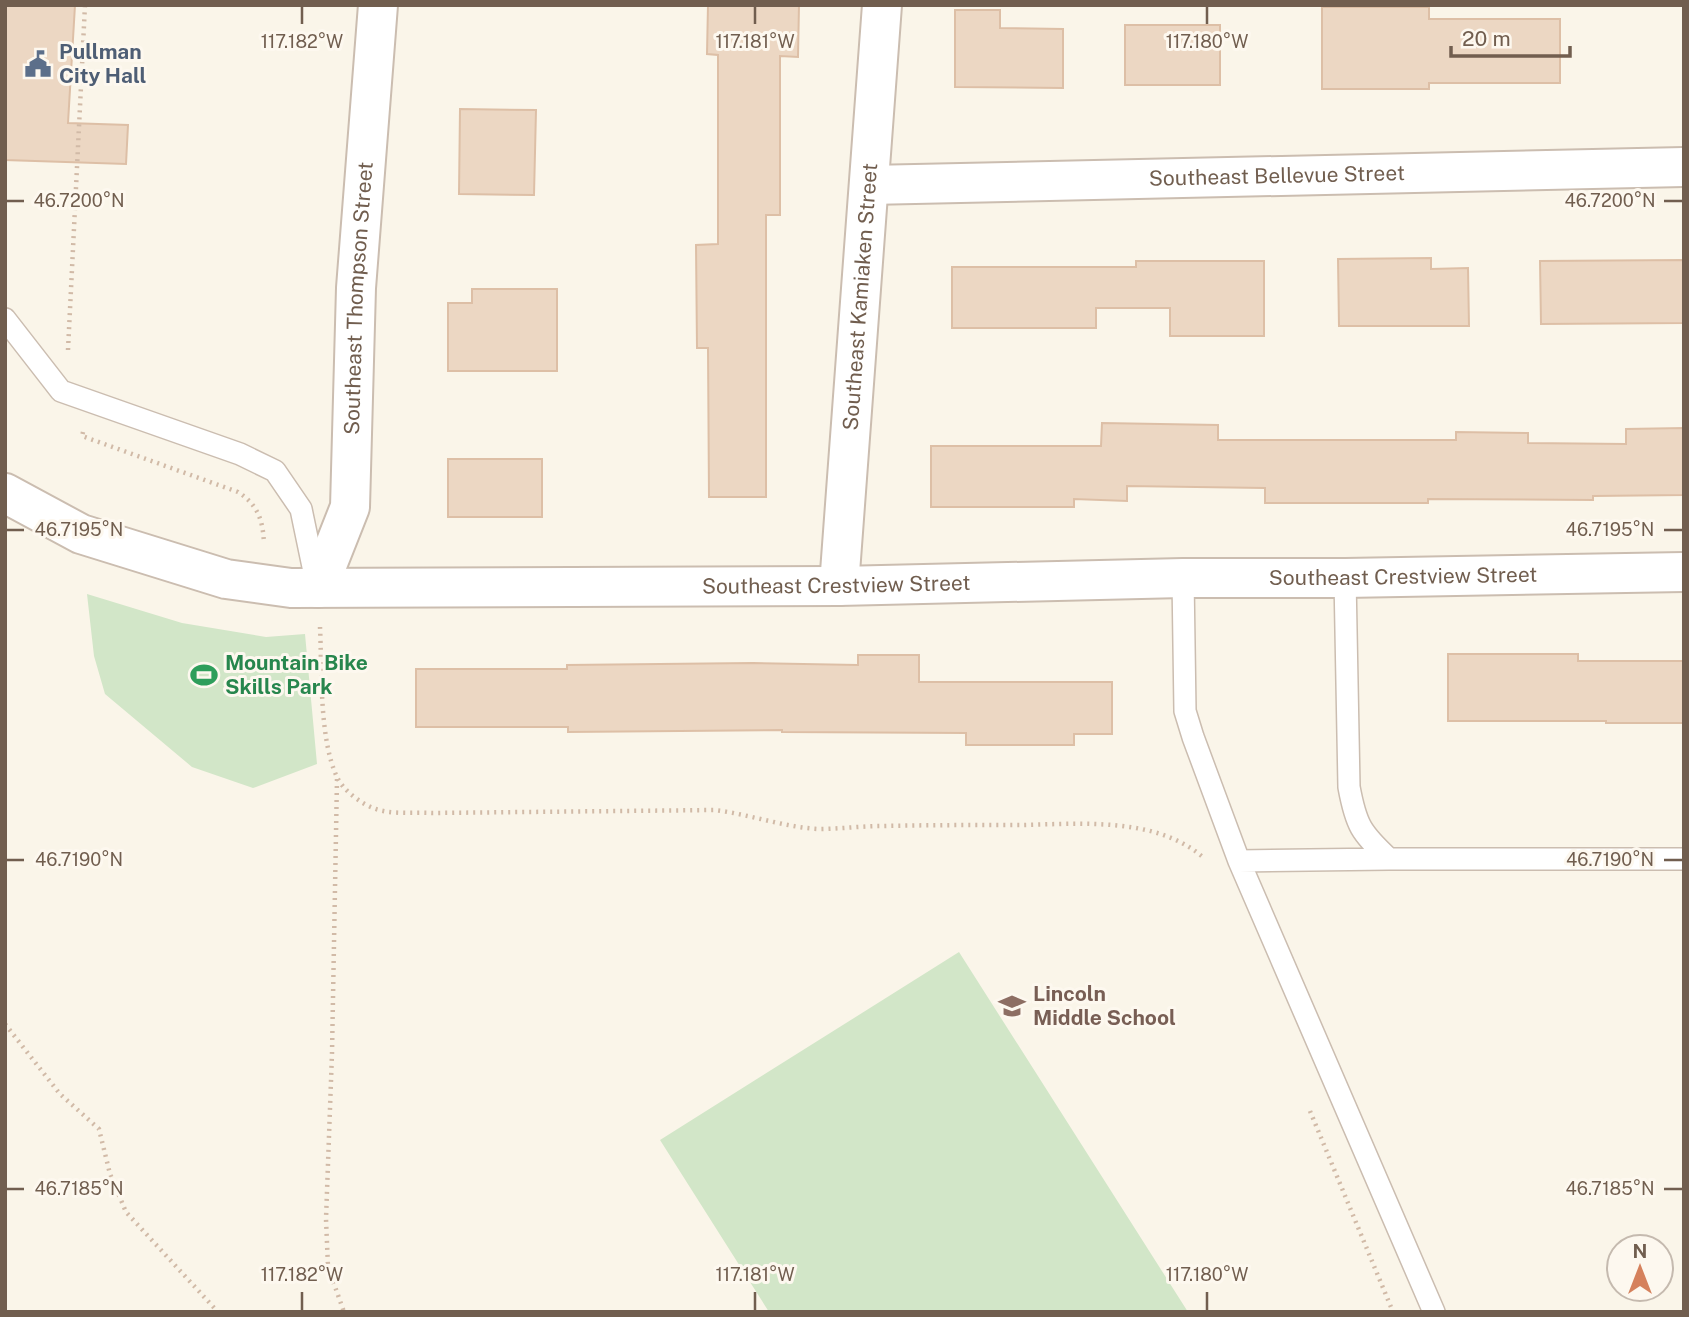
<svg xmlns="http://www.w3.org/2000/svg" width="1689" height="1317" font-family="'Public Sans',sans-serif">
	<style>
		.green { fill: #d2e6c8 }
		.building { fill: #ecd7c3; stroke: #ddbfa6; stroke-width: 2 }
		.lines { fill: none; stroke-linecap: round; stroke-linejoin: round }
		.lane-casing { stroke: #cbbdb0; stroke-width: 24 }
		.street-casing { stroke: #cbbdb0; stroke-width: 42 }
		.path { stroke: #d1baa7; stroke-width: 4.5; stroke-dasharray: 2 5; stroke-linecap: butt }
		.lane { stroke: #fff; stroke-width: 21 }
		.street { stroke: #fff; stroke-width: 38 }
		.ticks { fill: none; stroke: #715e4f; stroke-width: 2.5 }
		.labels { text-anchor: middle; stroke-width: 6; stroke-linejoin: round; paint-order: stroke }
		.service-label { font-size: 21px; font-weight: bold; fill: #4e5e75; stroke: #fdf8ef; text-anchor: start }
		.street-label { font-size: 21px; fill: #715e4f; stroke: #fdf8ef }
		.leisure-label { font-size: 21px; font-weight: bold; fill: #27864d; stroke: #fdf8ef; text-anchor: start }
		.education-label { font-size: 21px; font-weight: bold; fill: #785e54; stroke: #fdf8ef; text-anchor: start }
		.ticks-label { font-size: 18px; text-anchor: middle; fill: #715e4f; stroke: #fdf8ef; stroke-width: 6; stroke-linejoin: round; paint-order: stroke }
	</style>
	<rect width="100%" height="100%" fill="#faf5e9"/>
	<!-- green -->
	<path class="green" d="M87 594 182 623 266 637 305 634 317 764 253 788 192 767 105 694 94 656Z
		M959 952 1188 1312H769L660 1140Z"/>
	<!-- building -->
	<path class="building" d="M5 5H75L68 123 128 125 126 164 5 160Z
		M708 5H799L798 57 780 56V215H766V497H709L708 348H697L696 245 718 244V55L707 54Z
		M1322 7H1429V19H1560V83H1429V89H1322Z
		M955 10H1000V28L1063 29V88L955 87Z
		M1125 25H1220V85H1125Z
		M460 109 536 110 534 195 459 194Z
		M1431 258V269L1468 268 1469 326H1339L1338 259Z
		M1684 260V323L1541 324 1540 261Z
		M1136 261H1264V336H1170V308H1096V328H952V267H1136Z
		M472 289H557V371H448V303H472Z
		M1102 423 1218 425V440H1456V432L1528 433V443L1626 444V429L1684 428V495L1593 496V500L1428 499V503H1265V488L1127 486V501L1074 499V507H931V446H1101Z
		M448 459H542V517H448Z
		M1448 654H1578V661H1684V723H1606V721H1448Z
		M858 655H919V682H1112V734H1074V745H966V733L782 732V730L568 732V727H416V669H567V665L753 663 858 665Z"/>
	<g class="lines">
		<defs>
			<path id="lane" d="M5 319 61 391 240 454 275 471 301 509 316 581
				M1183 578 1185 711 1193 737 1239 861 1434 1312
				M1345 578 1349 787C1356 825 1361 833 1389 859H1684
				M1239 861 1389 859"/>
			<g id="street">
				<path id="s1" d="M869 185 1684 167"/>
				<path id="s2" d="M5 493 81 534 226 579 291 588 839 586 1183 578H1345L1684 572"/>
				<path id="s3" d="M839 586 882 5"/>
				<path id="s4" d="M318 588 350 507 356 288 378 5"/>
			</g>
		</defs>
		<!-- lane casing -->
		<use href="#lane" class="lane-casing"/>
		<!-- street casing -->
		<use href="#street" class="street-casing"/>
		<!-- path -->
		<path class="path" d="M68 350 85 5
			M83 432 82 436 238 492C258 505 263 520 264 544
			M320 627C322 669 319 739 337 777 342 789 360 803 373 808 390 815 413 812 432 813L714 810C749 814 783 827 818 829 840 829 861 826 882 826 928 825 974 825 1020 825 1080 824 1156 816 1204 858
			M337 779 332 1053 326 1219 328 1267 344 1312
			M5 1024 60 1094 99 1129 110 1174 126 1212 218 1312
			M1310 1111 1393 1312"/>
		<!-- lane -->
		<use href="#lane" class="lane"/>
		<!-- street -->
		<use href="#street" class="street"/>
	</g>
	<!-- ticks -->
	<path class="ticks" d="M302 7V24M755 7V24M1207 7V24M7 201H24M1664 201H1682M7 530H24M1664 530H1682M7 860H24M1664 860H1682M7 1189H24M1664 1189H1682M302 1292V1310M755 1292V1310M1207 1292V1310"/>
	<!-- icons -->
	<defs>
		<symbol id="civic-bare" viewBox="-9 -9 18 18"><path d="M-.6-6.5H3V-4.5H.6V-3L4-1V1h2V6H-6V1h2V-1L-.6-3ZM-1.2 2.5V6h2.4V2.5Z" fill="#5c6f8a" stroke="#fdf8ef" stroke-width="2.5" paint-order="stroke"/></symbol>
		<symbol id="stadium-bare" viewBox="-9 -9 18 18"><path d="M0-5a6.5 5 0 1 0 0 10a6.5 5 0 1 0 0-10ZM-3.5-1.8h7v3.6h-7Z" fill="#2e9e5b" stroke="#fdf8ef" stroke-width="2.5" paint-order="stroke"/></symbol>
		<symbol id="school-bare" viewBox="-9 -9 18 18"><path d="M0-5L7-2L0 1L-7-2ZM-4 1L0 2.5L4 1V4Q0 6-4 4Z" fill="#8d6e63" stroke="#fdf8ef" stroke-width="2.5" paint-order="stroke"/></symbol>
	</defs>
	<g fill-rule="evenodd">
		<use href="#civic-bare" x="19" y="45" width="38" height="38"/>
		<use href="#stadium-bare" x="185" y="656" width="38" height="38"/>
		<use href="#school-bare" x="993" y="987" width="38" height="38"/>
	</g>
	<g class="labels">
		<!-- service labels -->
		<g class="service-label">
			<text x="59" y="59">Pullman<tspan x="59" dy="24">City Hall</tspan></text>
		</g>
		<!-- street labels -->
		<g class="street-label">
			<text dy="7" stroke="none"><textPath href="#s1" startOffset="408">Southeast Bellevue Street</textPath></text>
			<text dy="7" stroke="none"><textPath href="#s3" startOffset="290">Southeast Kamiaken Street</textPath></text>
			<text dy="7" stroke="none"><textPath href="#s4" startOffset="296">Southeast Thompson Street</textPath></text>
			<text dy="7" stroke="none"><textPath href="#s2" startOffset="1416">Southeast Crestview Street</textPath></text>
			<text dy="7" stroke="none"><textPath href="#s2" startOffset="849">Southeast Crestview Street</textPath></text>
		</g>
		<!-- leisure labels -->
		<g class="leisure-label">
			<text x="225" y="670">Mountain Bike<tspan x="225" dy="24">Skills Park</tspan></text>
		</g>
		<!-- education labels -->
		<g class="education-label">
			<text x="1033" y="1001">Lincoln<tspan x="1033" dy="24">Middle School</tspan></text>
		</g>
	</g>
	<g class="ticks-label">
		<text x="302" y="48">117.182°W</text>
		<text x="755" y="48">117.181°W</text>
		<text x="1207" y="48">117.180°W</text>
		<text x="79" y="207">46.7200°N</text>
		<text x="1610" y="207">46.7200°N</text>
		<text x="79" y="536">46.7195°N</text>
		<text x="1610" y="536">46.7195°N</text>
		<text x="79" y="866">46.7190°N</text>
		<text x="1610" y="866">46.7190°N</text>
		<text x="79" y="1195">46.7185°N</text>
		<text x="1610" y="1195">46.7185°N</text>
		<text x="302" y="1281">117.182°W</text>
		<text x="755" y="1281">117.181°W</text>
		<text x="1207" y="1281">117.180°W</text>
	</g>
	<!-- border -->
	<rect width="1689" height="1317" fill="none" stroke="#715e4f" stroke-width="14"/>
	<!-- north arrow -->
	<g transform="translate(1640 1268)"><circle r="33" fill="#fdf8ef" stroke="#c5baaf" stroke-width="2"/>
	<path d="M0-5L12 26L0 18L-12 26Z" fill="#d5815c"/>
	<text y="-10" font-size="19" font-weight="bold" text-anchor="middle" fill="#715e4f">N</text>
	</g>
	<!-- scale -->
	<path d="M1451 46v10h119v-10" fill="none" stroke="#715e4f" stroke-width="3.5"/>
	<text x="1462" y="46" font-size="21" fill="#715e4f" stroke="#fdf8ef" stroke-width="5" paint-order="stroke">20 m</text>
</svg>
